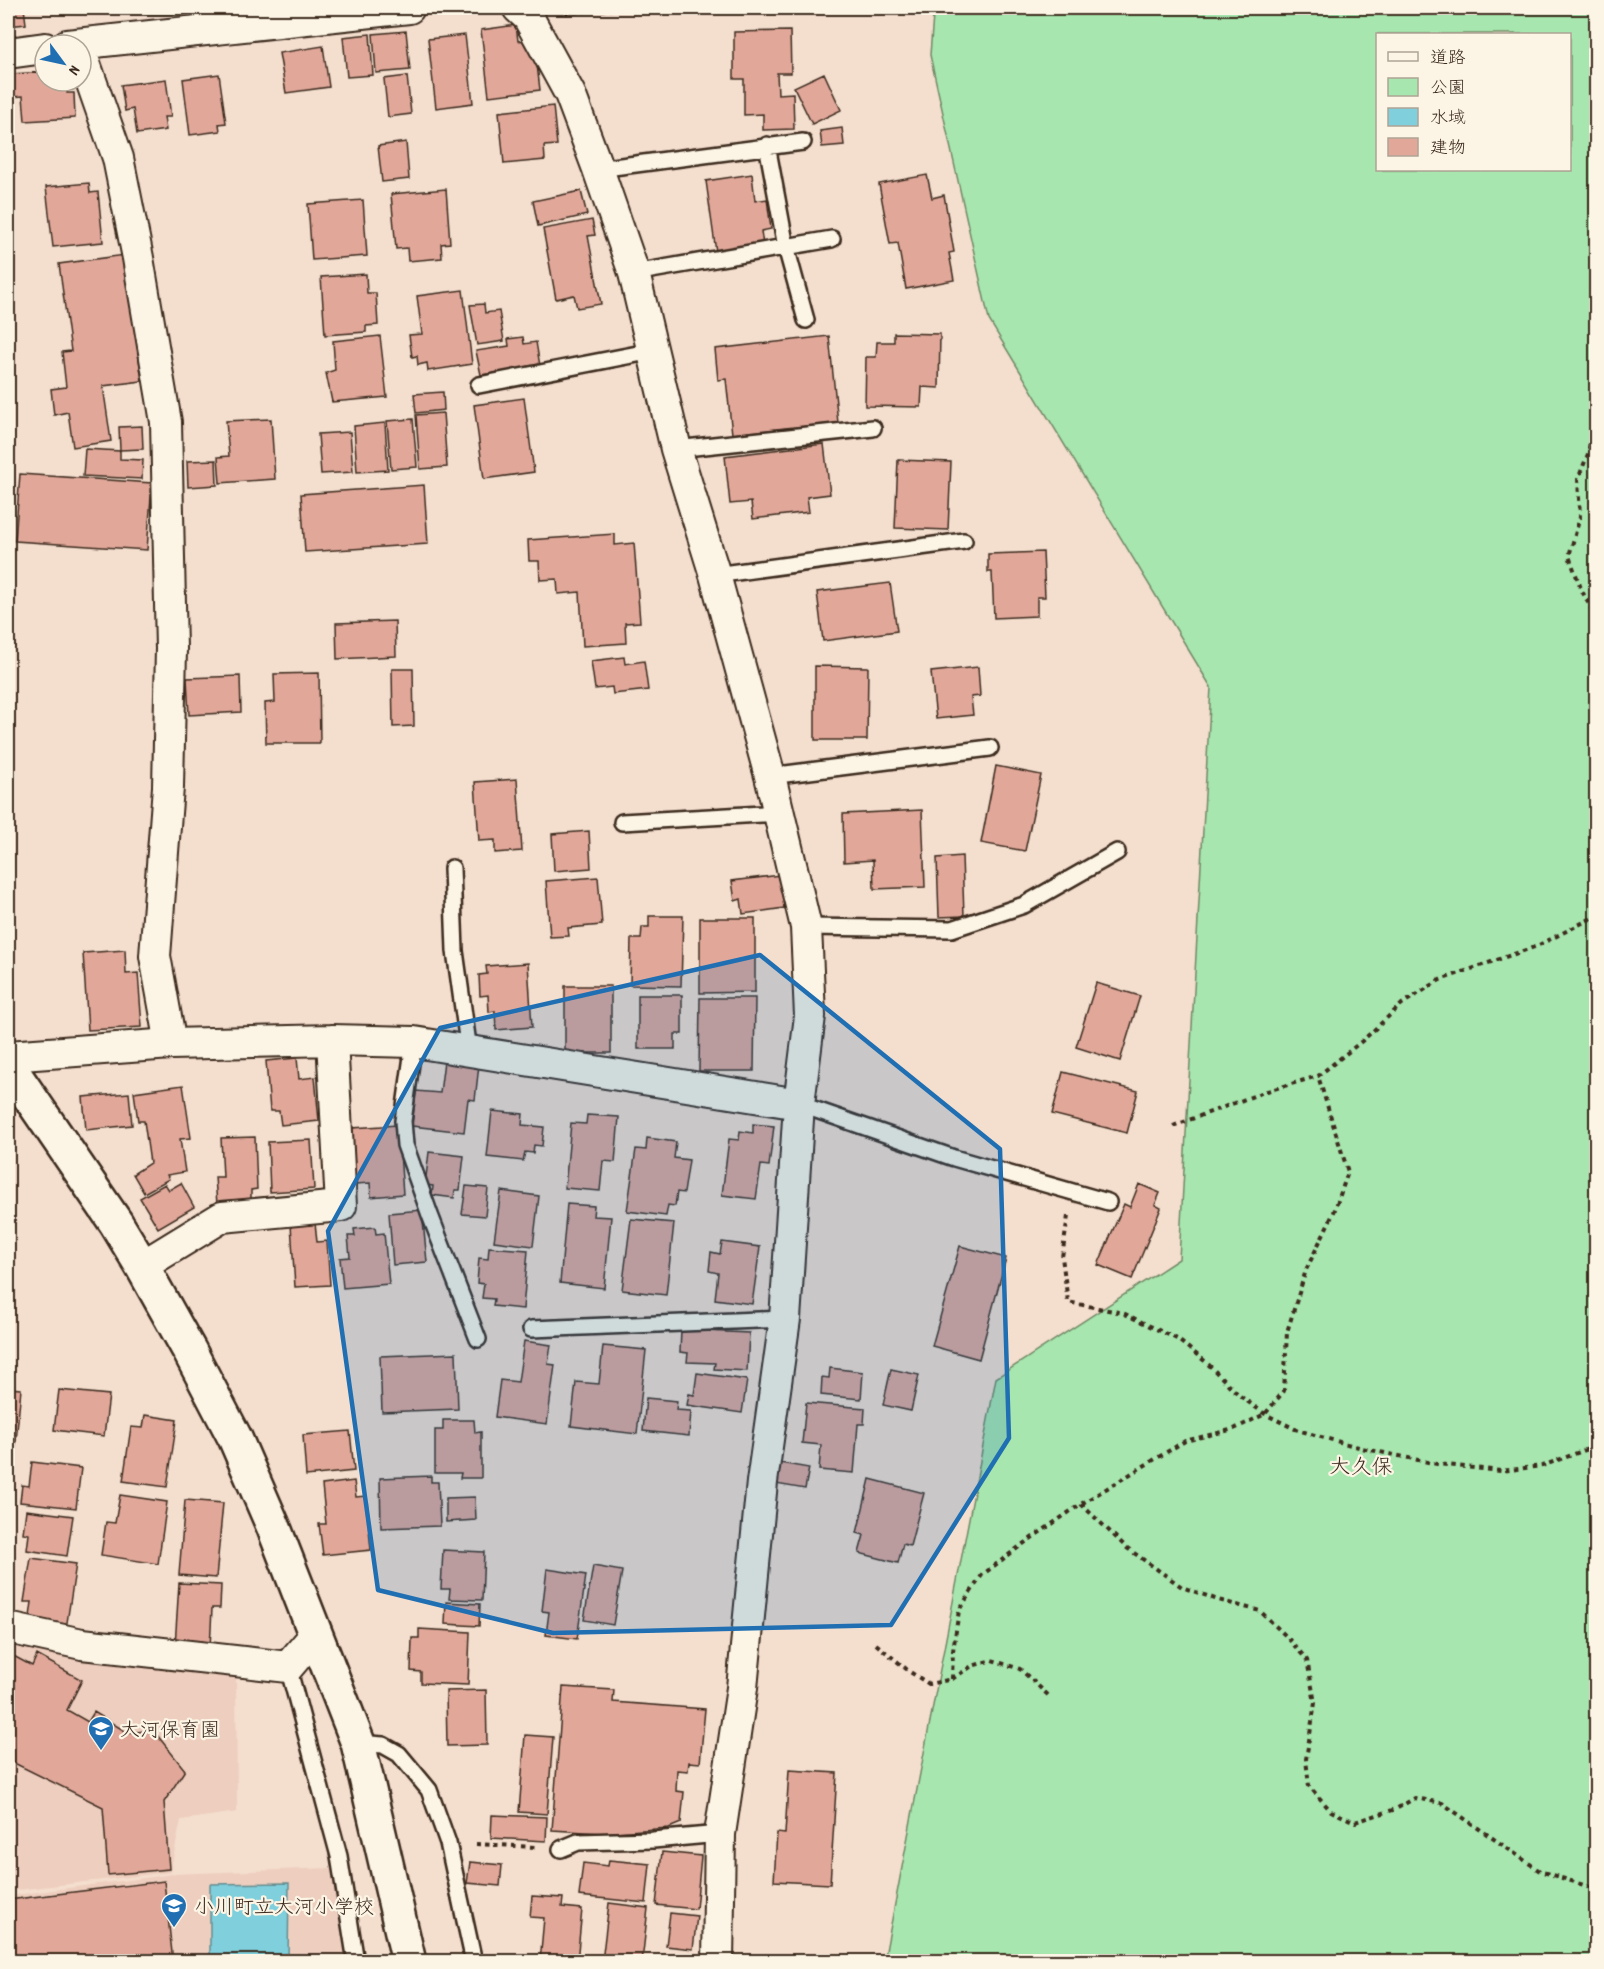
<svg xmlns="http://www.w3.org/2000/svg" width="1604" height="1969" font-family="Dekko,'Klee One',sans-serif">
	<style>
		.built { fill: #eecebe }
		.green { fill: #a7e6ae; stroke: #718866; stroke-width: 1.5; fill-rule: evenodd }
		.water { fill: #80cfdc; stroke: #648d90; stroke-width: 1.5 }
		.building { fill: #e1a89a; stroke: #3b2a1e; stroke-width: 1.5 }
		.lines { fill: none; stroke-linecap: round; stroke-linejoin: round }
		.lane-casing { stroke: #3b2a1e; stroke-width: 20 }
		.street-casing { stroke: #3b2a1e; stroke-width: 34 }
		.secondary-casing { stroke: #3b2a1e; stroke-width: 38 }
		.path { stroke: #3b2a1e; stroke-width: 4; stroke-dasharray: 4.5 4.5; stroke-linecap: butt }
		.lane { stroke: #fcf5e5; stroke-width: 15 }
		.street { stroke: #fcf5e5; stroke-width: 30 }
		.secondary { stroke: #fcf5e5; stroke-width: 33 }
		.marked { fill: #1f6fb2; fill-opacity: 0.2; stroke: #1f6fb2; stroke-width: 4.5; stroke-linejoin: round }
		.labels { text-anchor: middle; stroke-width: 4.5; stroke-linejoin: round; paint-order: stroke }
		.poi-label { font-size: 20px; fill: #3b2a1e; stroke: #fcf5e5; text-anchor: start }
		.neighbourhood-label { font-size: 21px; fill: #3b2a1e; stroke: #fcf5e5 }
	</style>
	<rect width="100%" height="100%" fill="#f4dece"/>
	<filter id="ink" filterUnits="userSpaceOnUse"><feTurbulence type="fractalNoise" baseFrequency=".0167" numOctaves="2"/><feDisplacementMap in="SourceGraphic" scale="12" xChannelSelector="R" yChannelSelector="G"/><feConvolveMatrix kernelMatrix="1 2 1 2 8 2 1 2 1" color-interpolation-filters="sRGB"/></filter>
	<g filter="url(#ink)">
		<!-- built -->
		<path class="built" d="M8 1639 236 1675 237 1812 181 1820 170 1872 8 1891Z
			M332 1868 346 1961H8V1896L174 1874Z"/>
		<!-- green -->
		<path class="green" d="M86 8H183V14L85 13Z
			M944 8H1596V1961H884L996 1378 1179 1259 1211 687 989 320 930 55 933 16ZM1378 34H1570V170H1378Z"/>
		<!-- water -->
		<path class="water" d="M289 1883 288 1961H210V1884Z"/>
		<!-- building -->
		<path class="building" d="M8 8H24L26 24 8 26Z
			M516 25 518 41 534 39 540 90 489 96 481 30Z
			M406 31 410 70 376 73 373 34Z
			M790 31 791 73H777L778 94 793 93 794 129 763 130V114L744 115V79H734V32Z
			M370 34 373 75 347 77 343 37Z
			M465 35 473 103 436 108 428 39Z
			M323 46 329 87 286 93 279 53Z
			M45 72V81H67V93H74L75 118 25 121 23 96 12 97 10 74Z
			M824 73 841 110 812 124 794 87Z
			M219 74 226 123 219 124 220 131 190 135 183 79Z
			M407 76 411 114 388 117 384 79Z
			M166 79 171 117H164L166 130 137 134 133 109 125 111 121 85Z
			M553 106 557 145 544 146 545 160 504 164 499 112Z
			M842 128 844 145 822 147 820 131Z
			M406 142 409 179 382 182 378 146Z
			M752 174 755 201 767 199 771 229 761 231 763 245 716 252 706 181Z
			M927 175 932 198 944 195 954 252 949 253 954 280 906 289 898 243 890 244 879 184Z
			M89 183 90 193 98 192 103 242 53 247 46 187Z
			M446 189 450 243 441 244 442 258 408 261 407 248 396 249 391 194Z
			M581 191 587 215 538 226 533 201Z
			M363 200 367 256 312 260 308 204Z
			M592 220 595 235 588 236 601 304 577 308 574 295 556 299 543 229Z
			M125 255 142 381 103 386 111 441 73 447 68 412 54 415 51 389 66 387 62 352 71 351 59 264Z
			M366 274 367 293H376L378 325 366 326V332L325 335 321 277Z
			M463 290 472 364 428 371 427 363 418 365 417 356 412 357 409 335 422 334 417 296Z
			M484 304 485 313 499 311 504 341 477 345 470 305Z
			M894 333 940 334 939 388 922 387 921 407 865 406 866 357H876L877 342H894Z
			M380 336 387 397 332 402 326 373 335 370 333 341Z
			M829 336 838 423 732 434 726 379 718 380 715 349Z
			M523 337 524 344 536 342 540 366 481 375 476 351 509 346 508 339Z
			M443 392 444 410 416 413 414 394Z
			M524 398 534 472 484 479 474 405Z
			M443 413 447 467 420 469 416 415Z
			M271 419 275 479 220 483 218 457 229 456 226 421Z
			M413 419 417 467 391 469 387 421Z
			M385 423 388 470 357 472 354 426Z
			M142 426 143 449 120 450 119 427Z
			M350 432 353 472 321 474 318 434Z
			M824 444 830 494 807 497 809 512 753 519 751 502 730 504 725 456Z
			M85 449 120 451V459L143 460 142 479 83 476Z
			M216 460 217 485 188 487 187 461Z
			M898 460 951 462 948 530 895 528Z
			M20 474 152 483 147 550 15 541Z
			M424 485 428 544 305 552 301 494Z
			M615 534V545L634 543 640 622 625 623 626 643 583 646 580 592 558 594 557 579 540 580 539 561H529L528 540Z
			M1043 552 1045 597H1037V616L994 618 992 572H988V554Z
			M890 583 897 631 823 641 817 592Z
			M395 621 396 656 337 659 336 623Z
			M624 657 625 664 644 661 648 690 613 694 612 687 595 689 591 661Z
			M815 666 868 667 867 740H815Z
			M978 667 980 696 971 697 973 715 936 719 931 672Z
			M392 669H413L414 726 393 727Z
			M319 673 320 743H266L265 703 275 702 274 674Z
			M240 676 241 712 189 715 187 678Z
			M996 766 1041 775 1025 851 981 843Z
			M517 779 522 851 495 853V840L479 841 475 782Z
			M922 810 925 887 874 889 873 860 844 862 843 814Z
			M589 831 591 868 554 871 552 834Z
			M962 856 964 916 939 917 937 858Z
			M780 875 784 908 743 914 741 899 735 901 732 881Z
			M598 877 602 925 568 928 569 936 550 937 546 881Z
			M649 916H683L681 986 630 985 631 939H641L642 927H649Z
			M700 918H755V992L700 993Z
			M125 950 126 974 138 973 142 1027 88 1030 83 953Z
			M528 963 532 1027 496 1030 495 1011 489 1012 488 995 480 996 479 975 487 974 486 966Z
			M1096 983 1140 996 1120 1061 1076 1047Z
			M565 986H611V1053H565Z
			M638 995H682V1034H675V1049H638Z
			M700 998H755L754 1071H699Z
			M297 1058 299 1079 315 1077 319 1121 281 1125 279 1111H270L266 1061Z
			M444 1061 479 1065 475 1100 468 1099 464 1132 412 1126 416 1091 440 1093Z
			M1063 1072 1138 1091 1127 1133 1052 1114Z
			M183 1085 191 1138 180 1139 185 1172 167 1175 169 1179 144 1193 133 1174 150 1163 144 1121H138L134 1092Z
			M129 1093 132 1125 86 1130 83 1097Z
			M492 1111 523 1114 522 1125 544 1127 542 1146 534 1145 533 1153 525 1152 523 1161 487 1157Z
			M587 1115 619 1117 615 1162 603 1161 600 1191 565 1188 571 1123 586 1124Z
			M753 1124 774 1126 769 1166 761 1165 756 1199 722 1195 729 1139 739 1140 740 1131 753 1133Z
			M398 1125 403 1194 371 1197 370 1183 356 1184 352 1128Z
			M255 1137 257 1189 251 1190V1203L217 1205 215 1177H223L221 1138Z
			M647 1138 676 1142 674 1158 689 1160 684 1193 677 1192 675 1206 668 1205 666 1216 627 1211 636 1149 646 1150Z
			M311 1140 314 1189 270 1192 268 1142Z
			M429 1152 464 1156 460 1190H455L454 1198 432 1195 433 1186 425 1185Z
			M181 1183 194 1207 158 1228 140 1198 165 1184 169 1190Z
			M1139 1184 1160 1193 1155 1205 1161 1208 1132 1279 1098 1265 1124 1204 1130 1207Z
			M466 1186 488 1188 485 1216 462 1214Z
			M501 1191 539 1196 533 1246 494 1241Z
			M567 1204 594 1206 593 1216 611 1217 604 1288 560 1283Z
			M422 1210 427 1262 393 1265 389 1213Z
			M631 1219 674 1223 666 1295 622 1290Z
			M315 1223 317 1242 327 1241 330 1285 295 1287 291 1224Z
			M375 1227 376 1234 384 1233 389 1284 343 1288 340 1258 350 1257 348 1236H355L354 1229Z
			M722 1242 760 1247 752 1304 715 1299 718 1273 709 1271 711 1252 720 1254Z
			M960 1246 1006 1258 979 1359 932 1346Z
			M489 1247 528 1250 523 1309 493 1306 494 1299 482 1298 484 1284 477 1283 479 1258 488 1259Z
			M681 1330 749 1333 747 1371 714 1369 715 1363 687 1362 688 1353 680 1352Z
			M524 1341 551 1345 548 1364 555 1365 547 1424 495 1417 500 1380 518 1382Z
			M603 1346 646 1350 637 1434 571 1426 576 1382 599 1384Z
			M456 1353 458 1409 382 1412 380 1356Z
			M830 1368 863 1372 861 1399 821 1395 822 1377 829 1378Z
			M891 1369 919 1375 911 1411 883 1405Z
			M697 1373 747 1380 742 1413 687 1405 689 1394 694 1395Z
			M8 1388 21 1389 15 1452 8 1451Z
			M59 1390 109 1395 104 1436 54 1430Z
			M646 1398 677 1401 676 1410 691 1411 689 1436 643 1431Z
			M806 1403 865 1408 864 1424H858L854 1473 819 1470 821 1445 802 1443Z
			M145 1415 177 1420 167 1487 123 1481 131 1427 143 1428Z
			M443 1420H474L475 1433 481 1432V1478H460L461 1473H435V1430H443Z
			M350 1431 354 1471 306 1476 303 1435Z
			M8 1459 14 1460 8 1506Z
			M32 1462 81 1468 76 1508 20 1502 22 1485 29 1486Z
			M774 1462 809 1468 805 1489 770 1483Z
			M431 1476V1482H438L440 1526 381 1528 380 1478Z
			M870 1479 924 1493 910 1546 903 1544 898 1563 859 1553 864 1535 857 1533Z
			M354 1481 356 1497 366 1496 371 1550 323 1555 319 1524H326L322 1485Z
			M120 1495 167 1502 158 1564 101 1555 106 1522 115 1523Z
			M475 1497 476 1520 446 1522V1498Z
			M185 1500 223 1503 216 1578 179 1575Z
			M26 1510 73 1516 67 1556 27 1550 29 1534 23 1533Z
			M443 1550 484 1552 482 1600 449 1599 450 1589H441Z
			M31 1558 76 1564 66 1629 29 1624 32 1602H24Z
			M593 1566 622 1571 613 1625 584 1620Z
			M547 1569 586 1575 577 1639 546 1635 549 1612 542 1611Z
			M179 1583 221 1585 220 1608H212L210 1648 175 1646Z
			M446 1602 480 1604 479 1626 445 1624Z
			M419 1629 470 1632 468 1685 421 1683V1672L411 1671 412 1638H419Z
			M8 1653 32 1666 37 1655 82 1680 67 1710 88 1722 94 1712 128 1733 153 1730 185 1770 164 1802 169 1869 108 1875 103 1807 8 1760Z
			M563 1687 614 1690 613 1702 705 1709 700 1763 689 1762 688 1771 677 1770 676 1791 684 1792 681 1823 669 1828 602 1833 552 1830Z
			M486 1690 487 1745 447 1746 446 1691Z
			M525 1735 553 1737 547 1814 519 1812Z
			M789 1770 837 1773 830 1884 774 1881 777 1833 785 1834Z
			M492 1815 547 1817 546 1841 491 1838Z
			M662 1852 701 1856 696 1909 656 1905Z
			M609 1860 650 1864 646 1903 579 1896 583 1863 608 1866Z
			M470 1862 502 1865 500 1886 467 1883Z
			M164 1881 173 1962H8V1900Z
			M532 1896 563 1898 562 1907 582 1909 577 1962H540L544 1918 530 1917Z
			M609 1903 648 1908 642 1962H602Z
			M670 1913 697 1916 693 1949 666 1946Z"/>
		<g class="lines">
			<defs>
				<path id="lane" d="M767 145 786 247 806 320
					M598 169 803 142
					M634 273 832 239
					M479 385 653 351
					M676 449 873 428
					M715 575 964 541
					M770 776 990 748
					M622 822 779 813
					M452 868 455 951 469 1051
					M806 927 952 929 1024 905 1117 852
					M414 1042 403 1121 405 1145 430 1215 478 1339
					M799 1104 954 1158 1108 1202
					M531 1329 785 1319
					M288 1667 339 1856 356 1962
					M358 1743 383 1745 399 1754 429 1790 448 1843 474 1962
					M561 1849 578 1842 653 1840 720 1834"/>
				<path id="street" d="M518 8 528 17 570 94 598 169 634 273 676 449 715 575 770 776 806 927 810 1016 799 1104 785 1319 762 1482 742 1688 720 1834 718 1962
					M67 45 409 8
					M81 52 118 158 138 258 166 422 171 649 168 787 155 956 171 1044
					M8 53 45 48
					M8 1056 171 1044 332 1040 414 1042 799 1104
					M142 1266 222 1217 341 1206 332 1040
					M8 1628 82 1644 288 1667 316 1634"/>
				<path id="secondary" d="M8 1065 116 1223 142 1266 189 1350 235 1438 274 1528 358 1743 409 1962"/>
			</defs>
			<!-- lane casing -->
			<use href="#lane" class="lane-casing"/>
			<!-- street casing -->
			<use href="#street" class="street-casing"/>
			<!-- secondary casing -->
			<use href="#secondary" class="secondary-casing"/>
			<!-- path -->
			<path class="path" d="M565 13 624 8
				M1596 409 1588 454 1578 479 1580 517 1569 556 1582 591 1596 618
				M1173 1126 1264 1092 1318 1076 1362 1041 1402 1004 1440 980 1537 946 1596 916
				M1068 1216 1062 1257 1068 1302 1123 1313 1177 1339 1206 1362 1240 1396 1265 1414 1295 1429 1321 1437 1366 1449 1437 1464 1501 1471 1542 1466 1596 1446
				M1081 1504 1127 1548 1182 1587 1218 1600 1260 1611 1287 1637 1307 1660 1315 1703 1306 1759 1309 1786 1331 1811 1355 1822 1396 1809 1415 1798 1442 1803 1540 1871 1596 1889
				M876 1644 910 1672 929 1684 952 1679 972 1666 992 1660 1020 1669 1049 1696
				M952 1679 953 1651 959 1610 982 1575 1023 1544 1081 1504 1185 1441 1234 1429 1265 1414 1284 1391 1287 1332 1306 1270 1334 1212 1348 1172 1318 1076
				M476 1844 537 1847"/>
			<!-- lane -->
			<use href="#lane" class="lane"/>
			<!-- street -->
			<use href="#street" class="street"/>
			<!-- secondary -->
			<use href="#secondary" class="secondary"/>
		</g>
	</g>
	<!-- marked area -->
	<path class="marked" d="M760 955 1000 1149 1009 1438 891 1625 553 1633 378 1590 328 1231 440 1028Z"/>
	<!-- icons -->
	<defs>
		<symbol id="school-pin" viewBox="-11 -11 22 30"><path d="M0 17L-7.5 6A9.5 9.5 0 1 1 7.5 6Z" fill="#1f6fb2" stroke="#fcf5e5"/><path d="M0-5L7-2L0 1L-7-2ZM-4 1L0 2.5L4 1V4Q0 6-4 4Z" fill="#fff"/></symbol>
	</defs>
	<g fill-rule="evenodd">
		<use href="#school-pin" x="86" y="1714" width="30" height="40"/>
		<use href="#school-pin" x="159" y="1891" width="30" height="40"/>
	</g>
	<g class="labels">
		<!-- poi labels -->
		<g class="poi-label">
			<text x="120" y="1736">大河保育園</text>
			<text x="194" y="1913">小川町立大河小学校</text>
		</g>
		<!-- neighbourhood labels -->
		<g class="neighbourhood-label">
			<text x="1361" y="1473">大久保</text>
		</g>
	</g>
	<!-- margin -->
	<rect width="1604" height="1969" fill="none" stroke="#fcf5e5" stroke-width="30"/>
	<rect x="15" y="15" width="1574" height="1939" fill="none" stroke="#3b2a1e" stroke-width="2" filter="url(#ink)"/>
	<!-- legend -->
	<rect x="1376" y="33" width="195" height="138" fill="#fcf5e5" stroke="#afa495" stroke-width="1.5"/>
	<rect x="1388" y="52" width="30" height="9" fill="#fcf5e5" stroke="#afa495" stroke-width="1.5"/>
	<text x="1430" y="63" font-size="18" fill="#3b2a1e">道路</text>
	<rect x="1388" y="78" width="30" height="18" fill="#a7e6ae" stroke="#afa495" stroke-width="1.5"/>
	<text x="1430" y="93" font-size="18" fill="#3b2a1e">公園</text>
	<rect x="1388" y="108" width="30" height="18" fill="#80cfdc" stroke="#afa495" stroke-width="1.5"/>
	<text x="1430" y="123" font-size="18" fill="#3b2a1e">水域</text>
	<rect x="1388" y="138" width="30" height="18" fill="#e1a89a" stroke="#afa495" stroke-width="1.5"/>
	<text x="1430" y="153" font-size="18" fill="#3b2a1e">建物</text>
	<!-- north arrow -->
	<g transform="translate(63 63) rotate(123)"><circle r="28" fill="#fcf5e5" stroke="#afa495" stroke-width="1.5"/>
	<path d="M0-4.5L10 22L0 15L-10 22Z" fill="#1f6fb2"/>
	<text y="-9" font-size="16" font-weight="bold" text-anchor="middle" fill="#3b2a1e">N</text>
	</g>
</svg>
